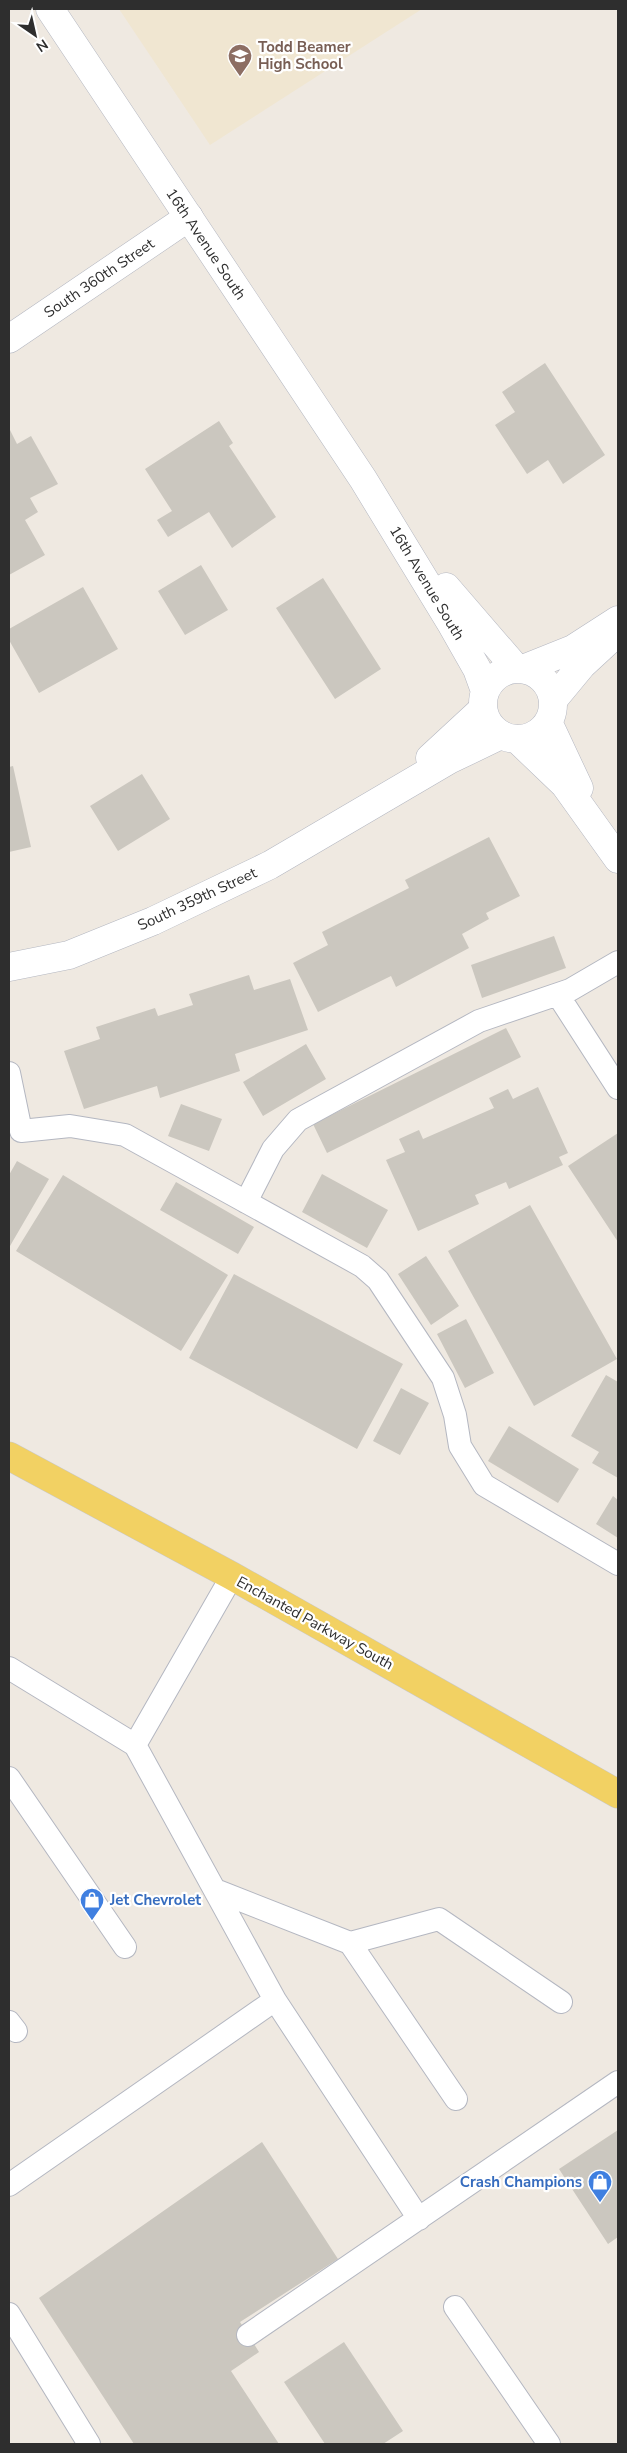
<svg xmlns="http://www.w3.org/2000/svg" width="627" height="2453" font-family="'Nunito Sans',sans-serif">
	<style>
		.education { fill: #f0e6d1 }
		.building { fill: #cbc7bf }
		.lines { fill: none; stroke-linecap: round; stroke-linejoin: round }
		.lane-casing { stroke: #b4b7c1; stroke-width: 24 }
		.street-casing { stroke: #b4b7c1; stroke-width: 29 }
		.secondary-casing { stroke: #b4b7c1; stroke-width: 29 }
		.primary-casing { stroke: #c9c9c9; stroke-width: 29 }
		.lane { stroke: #fff; stroke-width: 22 }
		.street { stroke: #fff; stroke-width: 28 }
		.secondary { stroke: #fff; stroke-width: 28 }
		.primary { stroke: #f2d163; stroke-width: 28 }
		.labels { text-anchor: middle; stroke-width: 4.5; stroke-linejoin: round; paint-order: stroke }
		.education-label { font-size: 15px; font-weight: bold; fill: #785e54; stroke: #fff; text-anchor: start }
		.street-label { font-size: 15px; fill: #2e2e2e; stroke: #fff }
		.shop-label { font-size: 15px; font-weight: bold; fill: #366cbe; stroke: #fff; text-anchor: start }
	</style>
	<rect width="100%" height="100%" fill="#efe9e1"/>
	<!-- education -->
	<path class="education" d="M119 9H422L210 145Z"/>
	<!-- building -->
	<path class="building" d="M545 363 605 455 563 484 548 460 527 474 495 425 515 412 502 392Z
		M219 421 233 443 229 446 276 517 232 548 209 512 168 537 157 520 172 511 145 469Z
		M9 428 17 444 31 436 58 484 30 498 38 512 25 520 45 555 9 575Z
		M201 565 228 610 185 635 158 591Z
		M323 578 381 669 335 699 276 608Z
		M83 587 118 649 39 693 9 640V629Z
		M13 766 31 847 9 852V767Z
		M142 774 170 819 118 851 90 806Z
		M489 837 520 896 486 913 489 919 462 934 469 948 396 987 391 976 318 1012 293 963 328 945 322 932 409 888 405 880Z
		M554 936 566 968 482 998 471 965Z
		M249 975 254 990 290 979 308 1030 235 1054 240 1071 160 1098 157 1086 84 1109 64 1051 100 1039 96 1027 155 1008 158 1016 193 1005 189 994Z
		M506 1028 521 1057 327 1153 313 1124Z
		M306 1044 326 1079 263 1116 243 1082Z
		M538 1087 568 1153 559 1157 563 1165 509 1189 506 1182 475 1195 479 1204 418 1231 386 1160 405 1152 399 1139 419 1130 423 1139 494 1108 489 1098 508 1089 513 1099Z
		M181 1104 222 1119 209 1151 168 1136Z
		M618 1133V1242L568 1166Z
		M17 1161 49 1179 10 1246 9 1175Z
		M322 1174 388 1210 367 1248 302 1212Z
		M63 1175 228 1275 181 1351 16 1251Z
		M176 1182 254 1227 238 1254 160 1210Z
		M530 1205 617 1359 534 1406 448 1251Z
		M426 1256 459 1306 431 1325 398 1274Z
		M234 1274 403 1364 357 1449 189 1358Z
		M466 1319 494 1373 465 1388 437 1334Z
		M606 1375 618 1382V1478L592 1463 599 1452 571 1436Z
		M401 1388 429 1403 400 1455 373 1441Z
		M509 1426 579 1469 558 1503 488 1461Z
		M613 1496 618 1500V1538L596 1524Z
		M618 2130V2237L608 2244 559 2169Z
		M262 2142 338 2259 240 2322 259 2352 231 2371 279 2444H134L39 2298Z
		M344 2342 403 2431 383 2444H325L284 2382Z"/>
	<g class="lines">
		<defs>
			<path id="lane" d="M558 995 618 1088
				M9 1073 21 1131 70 1126 125 1135 362 1266 378 1280 443 1378 455 1415 460 1446 484 1485 618 1564
				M246 1202 273 1149 298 1120 479 1021 570 990 618 962
				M9 1668 135 1745 275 2000 419 2219
				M135 1745 232 1576
				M9 1778 125 1947
				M215 1890 350 1943 439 1919 561 2002
				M350 1943 456 2099
				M9 2022 16 2031
				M9 2185 275 2000
				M455 2307 549 2444
				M9 2314 89 2444
				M248 2335 618 2082"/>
			<path id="street" d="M9 339 189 217
				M523 669 573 649 618 620
				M553 700 582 665 608 641
				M430 758 483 709
				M9 967 69 955 153 921 270 865 449 760 501 735"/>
			<path id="secondary" d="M50 9 363 479 452 625 477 669 485 691
				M446 587 516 668
				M483 704a35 35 0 1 1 70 0a35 35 0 1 1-70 0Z
				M548 722 579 788
				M517 739 565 785 618 859"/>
			<path id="primary" d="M9 1456 232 1576 618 1794"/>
		</defs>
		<!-- lane casing -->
		<use href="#lane" class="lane-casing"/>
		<!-- street casing -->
		<use href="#street" class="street-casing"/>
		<!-- secondary casing -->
		<use href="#secondary" class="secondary-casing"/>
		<!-- primary casing -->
		<use href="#primary" class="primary-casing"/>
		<!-- lane -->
		<use href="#lane" class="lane"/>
		<!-- street -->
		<use href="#street" class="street"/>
		<!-- secondary -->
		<use href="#secondary" class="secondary"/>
		<!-- primary -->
		<use href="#primary" class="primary"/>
	</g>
	<!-- icons -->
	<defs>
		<symbol id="school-pin" viewBox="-11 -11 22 30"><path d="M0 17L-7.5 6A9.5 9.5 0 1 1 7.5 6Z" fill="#8d6e63" stroke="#fff"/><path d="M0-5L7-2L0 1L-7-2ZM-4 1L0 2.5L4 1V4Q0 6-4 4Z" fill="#fff"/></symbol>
		<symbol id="shop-pin" viewBox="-11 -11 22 30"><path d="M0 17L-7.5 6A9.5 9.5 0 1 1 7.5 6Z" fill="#3f7fe0" stroke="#fff"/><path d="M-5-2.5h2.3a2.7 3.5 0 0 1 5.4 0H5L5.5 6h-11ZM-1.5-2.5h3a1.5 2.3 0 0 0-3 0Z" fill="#fff"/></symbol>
	</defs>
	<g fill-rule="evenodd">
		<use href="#school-pin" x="226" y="42" width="28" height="38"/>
		<use href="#shop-pin" x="78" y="1886" width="28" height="38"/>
		<use href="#shop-pin" x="586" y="2168" width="28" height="38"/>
	</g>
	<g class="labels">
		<!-- education labels -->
		<g class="education-label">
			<text x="258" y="52">Todd Beamer<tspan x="258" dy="17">High School</tspan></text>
		</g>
		<!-- street labels -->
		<g class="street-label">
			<text transform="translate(206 244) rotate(56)" y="5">16th Avenue South</text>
			<text transform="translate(99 278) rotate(-34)" y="5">South 360th Street</text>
			<text transform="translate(427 583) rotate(59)" y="5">16th Avenue South</text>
			<text transform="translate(197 899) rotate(-25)" y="5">South 359th Street</text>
			<text transform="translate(315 1623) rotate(29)" y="5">Enchanted Parkway South</text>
		</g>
		<!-- shop labels -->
		<g class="shop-label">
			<text x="110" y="1905">Jet Chevrolet</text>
			<text x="582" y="2187" text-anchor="end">Crash Champions</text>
		</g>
	</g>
	<!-- border -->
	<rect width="627" height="2453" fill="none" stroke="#2e2e2e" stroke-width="20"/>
	<!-- north arrow -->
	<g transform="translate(35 35) rotate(146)" stroke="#ffffff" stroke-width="4" paint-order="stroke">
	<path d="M0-4L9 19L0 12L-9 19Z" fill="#2e2e2e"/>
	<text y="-8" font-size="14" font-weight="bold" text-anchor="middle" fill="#2e2e2e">N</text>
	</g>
</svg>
